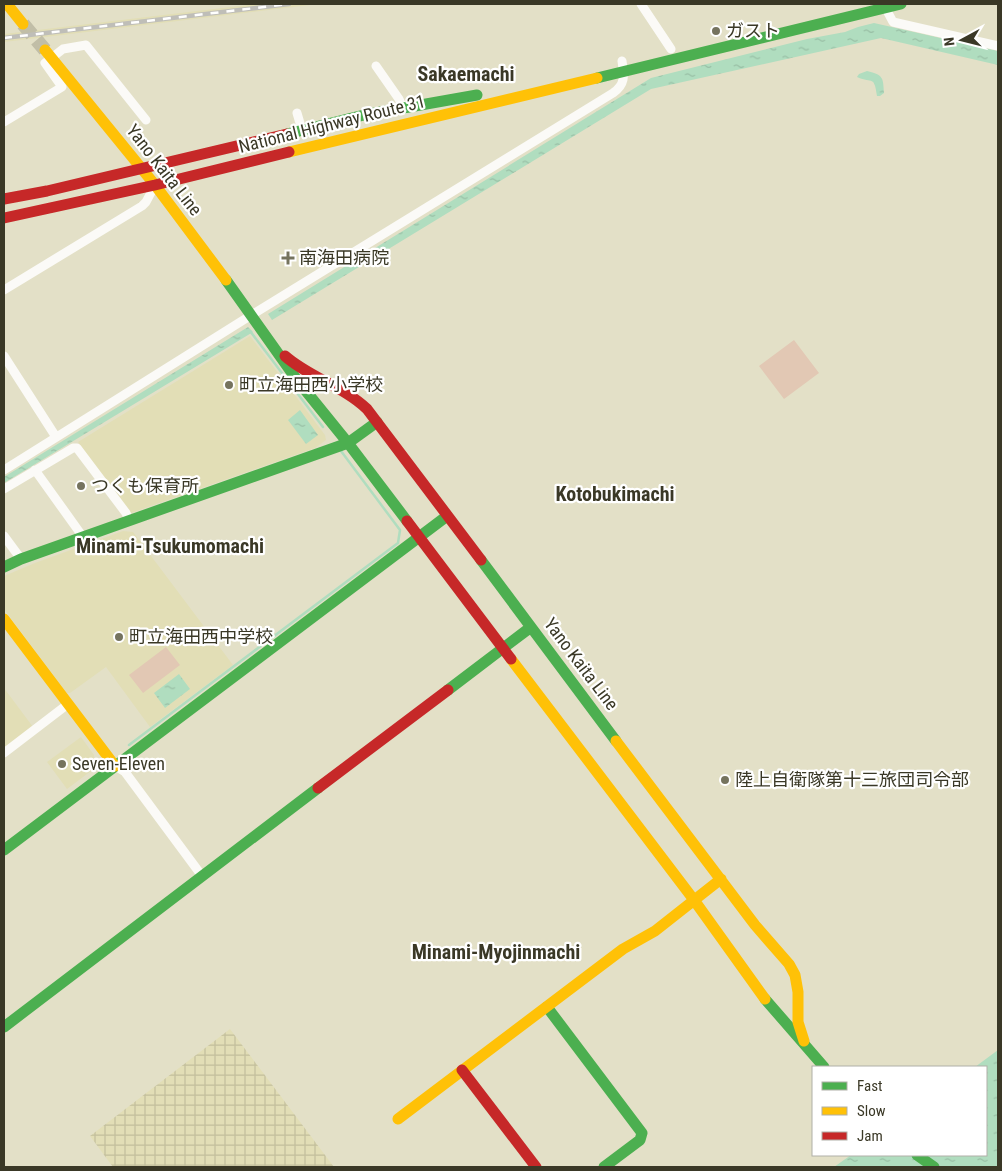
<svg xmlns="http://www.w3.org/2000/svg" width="1002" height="1171" font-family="'Roboto Condensed','Noto Sans JP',sans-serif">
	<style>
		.built { fill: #e2deb6 }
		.industrial { fill: url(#industrial-grid) }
		.grass { fill: #e2c8b4 }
		.water { fill: url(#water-ripples) }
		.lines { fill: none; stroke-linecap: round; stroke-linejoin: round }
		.stream { stroke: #b0ddbf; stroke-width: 2.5 }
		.secondary-tunnel { stroke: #c1bea7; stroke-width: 14; stroke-dasharray: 14 7; stroke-linecap: butt }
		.street { stroke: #fbfaf7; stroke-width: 9 }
		.fast { stroke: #4caf50; stroke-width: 11 }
		.slow { stroke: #ffc107; stroke-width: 11 }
		.jam { stroke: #c62828; stroke-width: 11 }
		.rail-casing { stroke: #bfbeb8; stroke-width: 4.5 }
		.rail { stroke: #fff; stroke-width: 2.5; stroke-dasharray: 8; stroke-linecap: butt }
		.poi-dot { fill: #75735e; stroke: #fff; stroke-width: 2 }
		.labels { text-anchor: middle; stroke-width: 4.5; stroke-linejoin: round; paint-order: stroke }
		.poi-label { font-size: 18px; fill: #3a3826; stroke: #fff; text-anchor: start }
		.street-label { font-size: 18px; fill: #3a3826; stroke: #fff }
		.quarter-label { font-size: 20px; font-weight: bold; fill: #3a3826; stroke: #fff }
	</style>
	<defs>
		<pattern id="industrial-grid" width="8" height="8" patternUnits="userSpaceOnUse" patternTransform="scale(1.25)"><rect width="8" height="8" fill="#e2deb6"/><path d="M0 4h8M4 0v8" fill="none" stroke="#c3bf9c"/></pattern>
		<pattern id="water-ripples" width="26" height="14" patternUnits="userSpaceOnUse" patternTransform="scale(1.25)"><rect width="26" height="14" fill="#b0ddbf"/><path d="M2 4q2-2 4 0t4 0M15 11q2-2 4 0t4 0" fill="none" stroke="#98bea4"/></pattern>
	</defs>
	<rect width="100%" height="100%" fill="#e3e0c7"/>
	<!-- built -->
	<path class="built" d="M257 4H318L4 42V34Z
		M250 336 325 435 326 440 315 448 131 513 78 442Z
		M123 531 133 532 233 665 150 727 106 667 70 693H67L4 609V576L35 563Z
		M4 688 33 727 4 749Z
		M81 737 94 755 95 768 67 789 47 762Z"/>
	<!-- industrial -->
	<path class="industrial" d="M230 1029 334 1167H113L90 1136Z"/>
	<!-- grass -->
	<path class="grass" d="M794 340 819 373 784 399 759 366Z
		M166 647 180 665 143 693 129 675Z"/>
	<!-- water -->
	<path class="water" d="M874 23 998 51V65L881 38 651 89 272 320 268 314 651 78 807 39 845 32 858 27Z
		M867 71C884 75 883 78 884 93L880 96H877C874 75 873 84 857 77L859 74Z
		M248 327 253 332 4 483V477Z
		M300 410 318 435 306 444 288 420Z
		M179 674 190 689 165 708 154 693Z
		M998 1050V1167H834L851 1155H986V1067H975Z"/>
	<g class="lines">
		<!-- stream -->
		<path class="stream" d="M250 331 323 427
			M129 745 398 543 400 530 341 451"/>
		<!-- secondary-tunnel -->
		<path class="secondary-tunnel" d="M23 24 45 50"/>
		<!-- street -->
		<path class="street" d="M641 4 671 49
			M885 7 893 22 998 46
			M376 66 399 99 404 110
			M297 113 302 130
			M4 122 62 87 45 63 63 49 86 45 146 120
			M4 290 142 206 146 202 155 185
			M4 356 56 437
			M4 470 245 319 613 93C626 84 624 75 622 61
			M35 470 83 537
			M4 489 73 448H77L126 513 129 520
			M4 536 21 559
			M4 753 68 704
			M115 766 125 772 202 876"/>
		<!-- fast -->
		<path class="fast" d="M597 78 901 4
			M287 134 364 115 477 95
			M226 280 297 380 348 443 407 521
			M481 560 616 741
			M4 567 21 559 348 443 377 422
			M448 690 531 627
			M4 850 447 516
			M765 999 824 1067
			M547 1007 642 1133 640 1140 604 1167
			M4 1027 318 788
			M917 1155 934 1167"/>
		<!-- slow -->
		<path class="slow" d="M7 4 23 24
			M45 50 155 185 226 280
			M289 152 597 78
			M4 619 115 766
			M511 659 694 900 765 999
			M616 741 755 925 789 964 795 975 798 992V1022L804 1041
			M398 1119 623 949 655 931 721 879"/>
		<!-- jam -->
		<path class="jam" d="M4 199 47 191 287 134
			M4 218 155 185 289 152
			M285 356C310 378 343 386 367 409L481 560
			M407 521 511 659
			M318 788 448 690
			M462 1070 536 1167"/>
		<defs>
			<path id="rail" d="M4 38 289 4"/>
		</defs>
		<!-- rail casing -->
		<use href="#rail" class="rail-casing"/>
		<!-- rail -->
		<use href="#rail" class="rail"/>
	</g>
	<!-- markers -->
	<g class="poi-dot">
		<circle cx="716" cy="31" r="5"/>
		<path d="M285.5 250.5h5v5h5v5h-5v5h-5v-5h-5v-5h5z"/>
		<circle cx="229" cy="385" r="5"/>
		<circle cx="81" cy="486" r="5"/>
		<circle cx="119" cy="637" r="5"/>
		<circle cx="62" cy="764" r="5"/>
		<circle cx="725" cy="780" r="5"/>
	</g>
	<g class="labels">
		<!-- poi labels -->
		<g class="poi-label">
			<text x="726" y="37">ガスト</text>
			<text x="299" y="264">南海田病院</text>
			<text x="239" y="391">町立海田西小学校</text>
			<text x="91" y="492">つくも保育所</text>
			<text x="129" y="643">町立海田西中学校</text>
			<text x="72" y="770">Seven-Eleven</text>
			<text x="735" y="786">陸上自衛隊第十三旅団司令部</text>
		</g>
		<!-- street labels -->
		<g class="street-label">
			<text transform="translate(332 124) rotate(-14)" y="6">National Highway Route 31</text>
			<text transform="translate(164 170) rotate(52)" y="6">Yano Kaita Line</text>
			<text transform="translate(581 664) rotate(53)" y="6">Yano Kaita Line</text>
		</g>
		<!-- quarter labels -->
		<g class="quarter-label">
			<text x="466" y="81">Sakaemachi</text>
			<text x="615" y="501">Kotobukimachi</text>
			<text x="170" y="553">Minami-Tsukumomachi</text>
			<text x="496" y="959">Minami-Myojinmachi</text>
		</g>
	</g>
	<!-- border -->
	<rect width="1002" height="1171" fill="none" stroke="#3a3826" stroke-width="10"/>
	<!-- legend -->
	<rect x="812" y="1066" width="175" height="90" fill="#ffffff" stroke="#b0afa8"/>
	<rect x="822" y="1082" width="25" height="8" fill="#4caf50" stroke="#b0afa8"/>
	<text x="857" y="1091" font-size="15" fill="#3a3826">Fast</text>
	<rect x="822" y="1107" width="25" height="8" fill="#ffc107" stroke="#b0afa8"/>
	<text x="857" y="1116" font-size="15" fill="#3a3826">Slow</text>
	<rect x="822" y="1132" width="25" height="8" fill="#c62828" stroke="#b0afa8"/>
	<text x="857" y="1141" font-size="15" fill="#3a3826">Jam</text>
	<!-- north arrow -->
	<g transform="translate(962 40) rotate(263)" stroke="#ffffff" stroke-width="4" paint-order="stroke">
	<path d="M0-4L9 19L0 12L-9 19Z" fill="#3a3826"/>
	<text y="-8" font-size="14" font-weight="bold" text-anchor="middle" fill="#3a3826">N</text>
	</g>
</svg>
